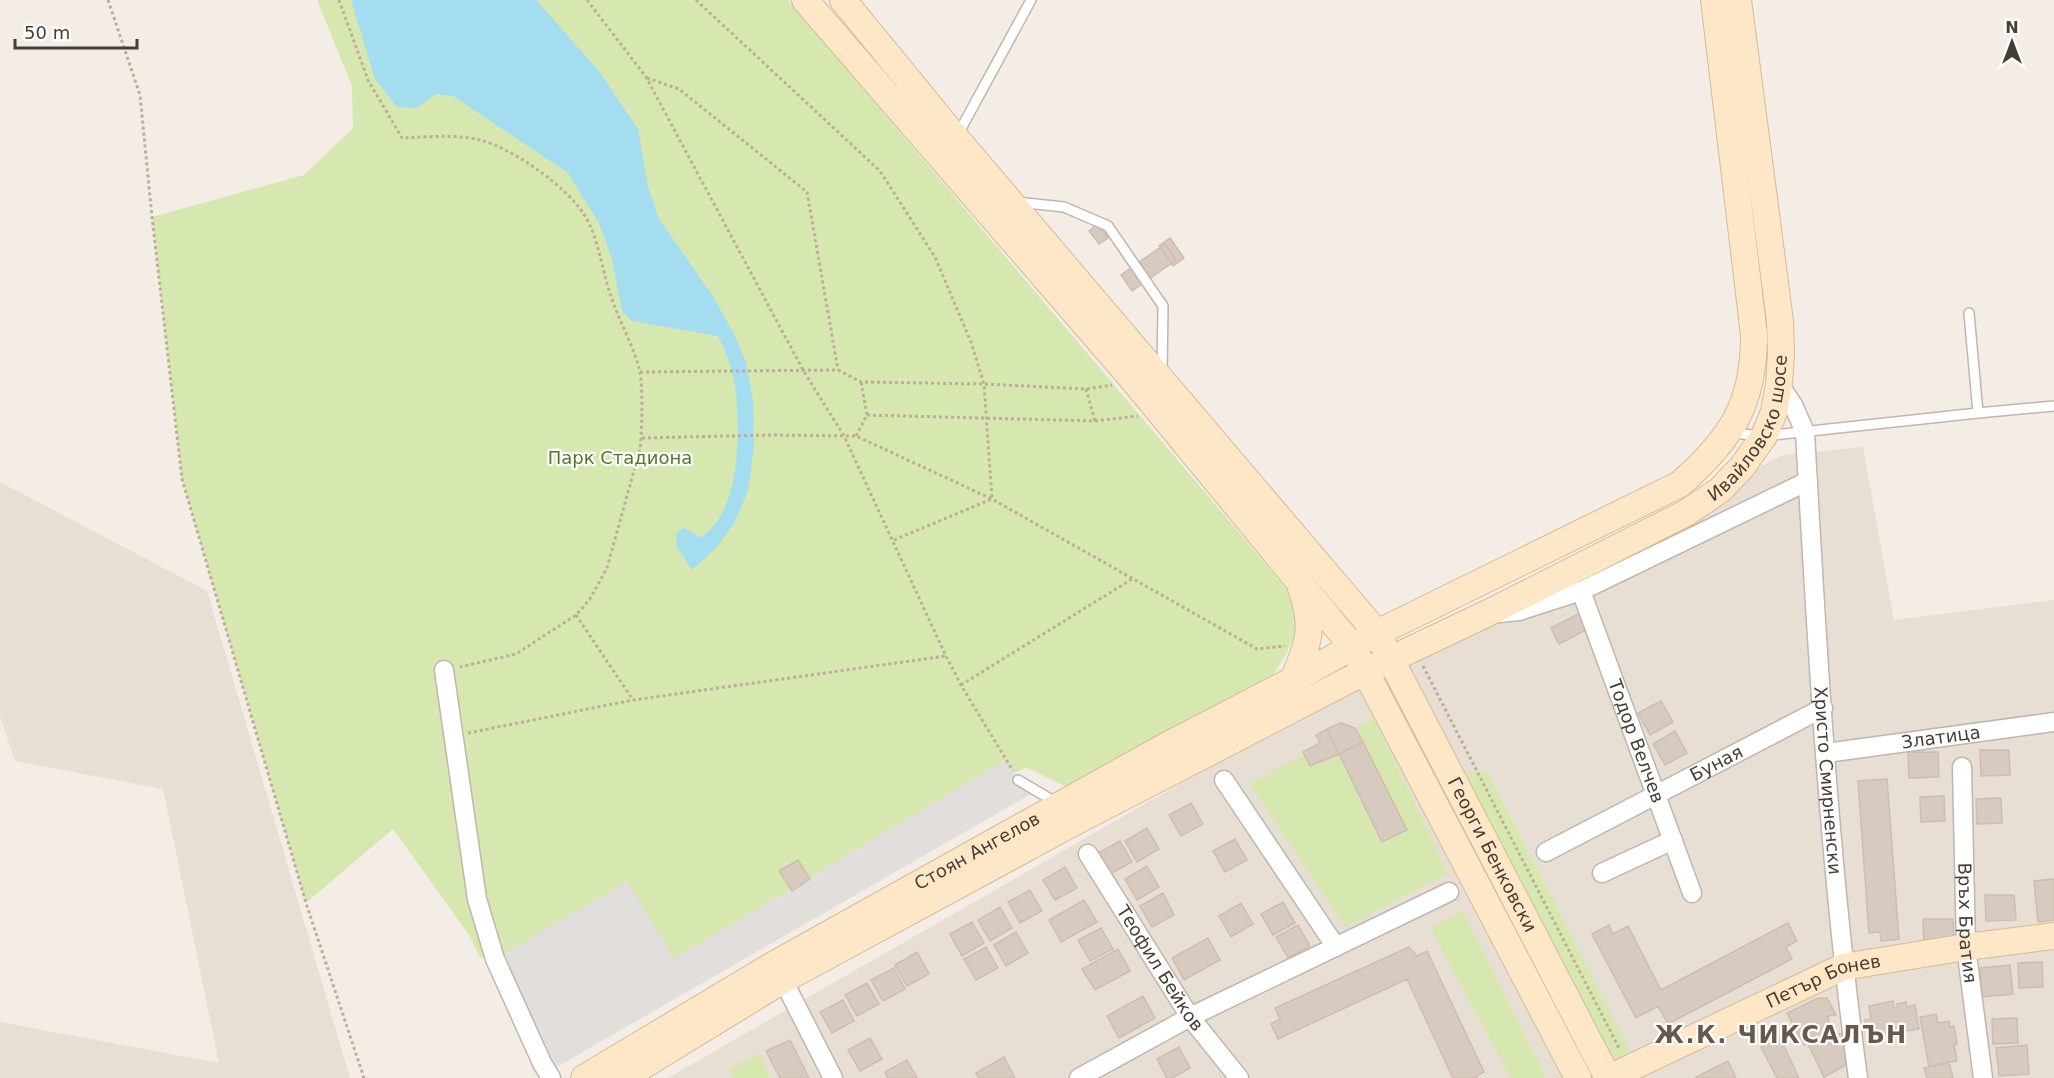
<svg xmlns="http://www.w3.org/2000/svg" width="2054" height="1078" font-family="'DejaVu Sans',sans-serif">
	<style>
		.residential { fill: #e7ded4 }
		.green { fill: #d7e7b0 }
		.parking { fill: #e1dedb }
		.water { fill: #a3ddef }
		.building { fill: #d7cabf; stroke: #cfbdaf; stroke-width: 1.5 }
		.lines { fill: none; stroke-linecap: round; stroke-linejoin: round }
		.lane-casing { stroke: #c1b6ac; stroke-width: 12 }
		.street-casing { stroke: #c1b6ac; stroke-width: 21 }
		.secondary-casing { stroke: #d5bb99; stroke-width: 28 }
		.path { stroke: #c0ac9b; stroke-width: 3; stroke-dasharray: 3 3; stroke-linecap: butt }
		.lane { stroke: #fff; stroke-width: 9 }
		.street { stroke: #fff; stroke-width: 18 }
		.secondary { stroke: #fde7c6; stroke-width: 26 }
		.labels { text-anchor: middle; stroke-width: 4.5; stroke-linejoin: round; paint-order: stroke }
		.street-label { font-size: 18px; fill: #463d36; stroke: #fff }
		.park-label { font-size: 18px; fill: #54762a; stroke: #fff }
		.district-label { font-size: 24px; font-weight: bold; letter-spacing: 1.5px; fill: #68594d; stroke: #fff }
	</style>
	<rect width="100%" height="100%" fill="#f3ede6"/>
	<!-- residential -->
	<path class="residential" d="M1863 447 1894 620 2054 600V1078H668L1362 679 1391 660 1783 455Z
		M0 482 207 591 350 1078H0V1022L219 1063 163 789 15 761 0 716Z"/>
	<!-- green -->
	<path class="green" d="M317 0H788L1297 601 1298 629 1285 656 1269 681 1066 787 1026 767 674 959 480 957 469 935 393 829 306 903 182 479 152 217 304 175 353 128 352 86Z
		M1374 718 1448 874 1345 927 1250 784Z
		M1460 771H1487L1644 1078H1618Z
		M1463 911 1546 1078H1511L1430 928Z
		M759 1053 771 1078H734L729 1070Z"/>
	<!-- parking -->
	<path class="parking" d="M1007 759 1018 780 1036 791 548 1072 495 959 627 881 674 959Z"/>
	<!-- water -->
	<path class="water" d="M351 0H536L598 70 638 129 648 186 658 217 714 298 735 336 746 363 753 400 754 446 748 491 734 523 716 548 692 570 677 547 676 534 683 528 694 533 698 538C743 517 741 421 734 380 731 364 725 350 718 336L632 321 622 311 612 259 599 223 568 173 453 96 436 94 416 108 397 107 375 79Z"/>
	<!-- building -->
	<path class="building" d="M1098 224 1108 238 1099 244 1089 231Z
		M1170 238 1184 258 1173 266 1159 246Z
		M1165 244 1176 260 1132 291 1121 275Z
		M1580 613 1588 629 1559 644 1551 628Z
		M1661 701 1673 722 1650 735 1638 713Z
		M1341 723 1355 728 1363 742 1339 754 1327 729Z
		M1327 729 1339 754 1310 766 1303 752 1320 743 1316 735Z
		M1675 731 1687 753 1665 765 1653 744Z
		M1363 742 1407 830 1382 842 1339 754Z
		M1980 750H2009L2010 775 1981 776Z
		M1908 752H1938L1939 777 1909 778Z
		M1887 779 1899 939 1881 941 1880 932 1869 933 1858 781Z
		M1944 796 1945 821 1921 822 1920 797Z
		M2001 798 2002 823 1977 824 1976 799Z
		M1191 803 1203 824 1181 836 1169 815Z
		M1147 828 1159 849 1137 862 1125 841Z
		M1235 839 1247 860 1225 872 1213 851Z
		M1120 841 1132 862 1110 874 1098 853Z
		M798 860 810 879 792 891 779 871Z
		M1147 866 1159 887 1137 900 1125 879Z
		M1065 867 1077 888 1055 900 1043 880Z
		M2054 879V920L2038 922 2034 881Z
		M1030 890 1042 911 1020 923 1008 902Z
		M1163 893 1174 915 1152 927 1140 906Z
		M1985 895H2014L2016 920 1986 921Z
		M1084 900 1097 922 1061 942 1049 920Z
		M1283 902 1295 923 1273 935 1261 914Z
		M1241 903 1253 924 1231 937 1219 916Z
		M1000 907 1012 928 990 941 978 920Z
		M1923 919H1953L1954 944 1924 945Z
		M972 922 984 943 962 956 950 934Z
		M1788 923 1797 941 1786 947 1792 959 1668 1024 1658 1006 1636 1018 1592 934 1609 925 1613 934 1628 926 1661 990Z
		M1298 925 1310 946 1288 958 1276 937Z
		M1101 928 1113 949 1090 961 1078 940Z
		M1016 932 1028 953 1006 966 994 945Z
		M1208 938 1220 960 1184 980 1172 958Z
		M986 947 998 968 976 980 964 959Z
		M1409 947 1417 956 1427 951 1484 1072 1476 1076 1477 1078H1453L1407 979 1278 1039 1271 1024 1280 1019 1275 1008Z
		M1118 949 1130 971 1095 990 1082 969Z
		M917 952 929 974 907 986 895 965Z
		M2042 962 2043 987 2019 988 2018 963Z
		M2010 965 2013 994 1982 997 1980 968Z
		M894 968 905 989 883 1001 871 980Z
		M867 983 879 1004 857 1016 845 995Z
		M1143 996 1155 1018 1119 1038 1107 1016Z
		M1818 998H1827L1836 1015 1828 1016 1831 1034 1804 1045 1787 1013Z
		M843 1000 854 1021 832 1033 820 1012Z
		M1893 1001 1894 1008 1898 1007 1897 1004 1906 1002 1907 1007 1915 1005 1919 1029 1868 1038 1865 1020 1871 1019 1869 1006Z
		M1936 1014 1938 1023 1949 1021 1950 1027 1954 1026 1957 1044H1954L1957 1061 1929 1067 1920 1017Z
		M2017 1018 2018 1043 1993 1044 1992 1019Z
		M1831 1034H1843L1846 1065 1824 1077 1808 1044Z
		M870 1038 882 1059 860 1071 848 1050Z
		M1780 1038 1799 1078H1777L1761 1047Z
		M790 1040 809 1078H780L766 1051Z
		M2027 1045 2029 1074 1999 1076 1996 1048Z
		M1179 1047 1190 1068 1172 1078H1167L1157 1059Z
		M1004 1057 1015 1078H979L976 1073Z
		M907 1060 917 1078H888L885 1072Z
		M1728 1061 1736 1078H1696V1077Z
		M1949 1062 1953 1078H1927L1924 1068Z"/>
	<g class="lines">
		<defs>
			<path id="lane" d="M957 136 1031 0
				M1016 202 1064 207 1108 226 1163 306 1162 372
				M1969 313 1978 413
				M1731 433 1764 436 1978 413 2054 406
				M1018 780 1057 803"/>
			<g id="street">
				<path id="s1" d="M1779 384 1793 405 1805 432C1817 648 1829 864 1858 1078"/>
				<path id="s2" d="M1581 591 1692 893"/>
				<path d="M1499 613 1519 611 1581 591 1808 481"/>
				<path d="M444 670 477 899 495 959 542 1063 551 1078"/>
				<path id="s3" d="M1826 753 2054 722"/>
				<path id="s4" d="M1962 767 1966 947 1983 1078"/>
				<path d="M1224 780 1336 947"/>
				<path id="s5" d="M1546 852 1823 708"/>
				<path id="s6" d="M1088 854 1190 1017 1239 1078"/>
				<path d="M1602 873 1673 840"/>
				<path d="M783 980 833 1078"/>
				<path d="M1079 1078 1190 1017 1449 892"/>
			</g>
			<g id="secondary">
				<path d="M805 0 1134 381 1352 646 1578 1078"/>
				<path id="s7" d="M843 0 956 138 1377 633 1608 1078"/>
				<path d="M1293 680C1309 643 1315 627 1301 588"/>
				<path id="s8" d="M584 1078 773 965 1164 747 1293 680 1377 633 1680 484C1731 439 1754 405 1754 335L1714 0"/>
				<path id="s9" d="M623 1078 783 980 1071 824 1366 671 1488 613 1686 513 1720 490 1742 467 1764 436 1774 412 1779 384 1781 353 1780 321 1738 0"/>
				<path id="s10" d="M1609 1078 1843 967 1966 947 2054 936"/>
			</g>
		</defs>
		<!-- lane casing -->
		<use href="#lane" class="lane-casing"/>
		<!-- street casing -->
		<use href="#street" class="street-casing"/>
		<!-- secondary casing -->
		<use href="#secondary" class="secondary-casing"/>
		<!-- path -->
		<path class="path" d="M108 0 140 95 152 217 182 479 306 903 364 1078
			M339 0 368 80 402 138C427 137 455 134 480 140 512 148 568 187 585 216 600 241 602 273 612 299 620 323 634 347 640 372 643 388 642 433 640 449L607 568 590 599 576 615 516 654 460 667
			M587 0 646 77 803 370 844 436 946 656 961 685 1013 771
			M696 0 880 171 935 257 971 342 984 384 992 499 894 540
			M647 78 679 89 807 192 838 370
			M640 372 838 370 861 382 984 384 1086 389 1112 385
			M1086 389 1095 421
			M867 415 1095 421 1138 416
			M856 436 867 415 861 382
			M642 438 770 435 856 436 992 499 1257 649 1285 646
			M576 615 633 700
			M1423 666 1620 1050
			M961 685 1132 579
			M468 733 633 700 946 656"/>
		<!-- lane -->
		<use href="#lane" class="lane"/>
		<!-- street -->
		<use href="#street" class="street"/>
		<!-- secondary -->
		<use href="#secondary" class="secondary"/>
	</g>
	<g class="labels">
		<!-- street labels -->
		<g class="street-label">
			<text dy="6" stroke="none"><textPath href="#s9" startOffset="1316">Ивайловско шосе</textPath></text>
			<text dy="6" stroke="none"><textPath href="#s3" startOffset="116">Златица</textPath></text>
			<text dy="6" stroke="none"><textPath href="#s2" startOffset="160">Тодор Велчев</textPath></text>
			<text dy="6" stroke="none"><textPath href="#s5" startOffset="192">Буная</textPath></text>
			<text dy="6" stroke="none"><textPath href="#s1" startOffset="404">Христо Смирненски</textPath></text>
			<text dy="6" stroke="none"><textPath href="#s8" startOffset="454">Стоян Ангелов</textPath></text>
			<text dy="6" stroke="none"><textPath href="#s7" startOffset="1078">Георги Бенковски</textPath></text>
			<text dy="6" stroke="none"><textPath href="#s4" startOffset="156">Връх Братия</textPath></text>
			<text dy="6" stroke="none"><textPath href="#s6" startOffset="135">Теофил Бейков</textPath></text>
			<text dy="6" stroke="none"><textPath href="#s10" startOffset="236">Петър Бонев</textPath></text>
		</g>
		<!-- park labels -->
		<g class="park-label">
			<text x="620" y="464">Парк Стадиона</text>
		</g>
		<!-- district labels -->
		<g class="district-label">
			<text x="1781" y="1043">Ж.К. ЧИКСАЛЪН</text>
		</g>
	</g>
	<!-- north arrow -->
	<g transform="translate(2012 42)" stroke="#ffffff" stroke-width="4.5" paint-order="stroke">
	<path d="M0-4.5L10 22L0 15L-10 22Z" fill="#463d36"/>
	<text y="-9" font-size="16" font-weight="bold" text-anchor="middle" fill="#463d36">N</text>
	</g>
	<!-- scale -->
	<path d="M15 39v9h122v-9" fill="none" stroke="#463d36" stroke-width="3"/>
	<text x="24" y="39" font-size="18" fill="#463d36" stroke="#ffffff" stroke-width="4.5" paint-order="stroke">50 m</text>
</svg>
